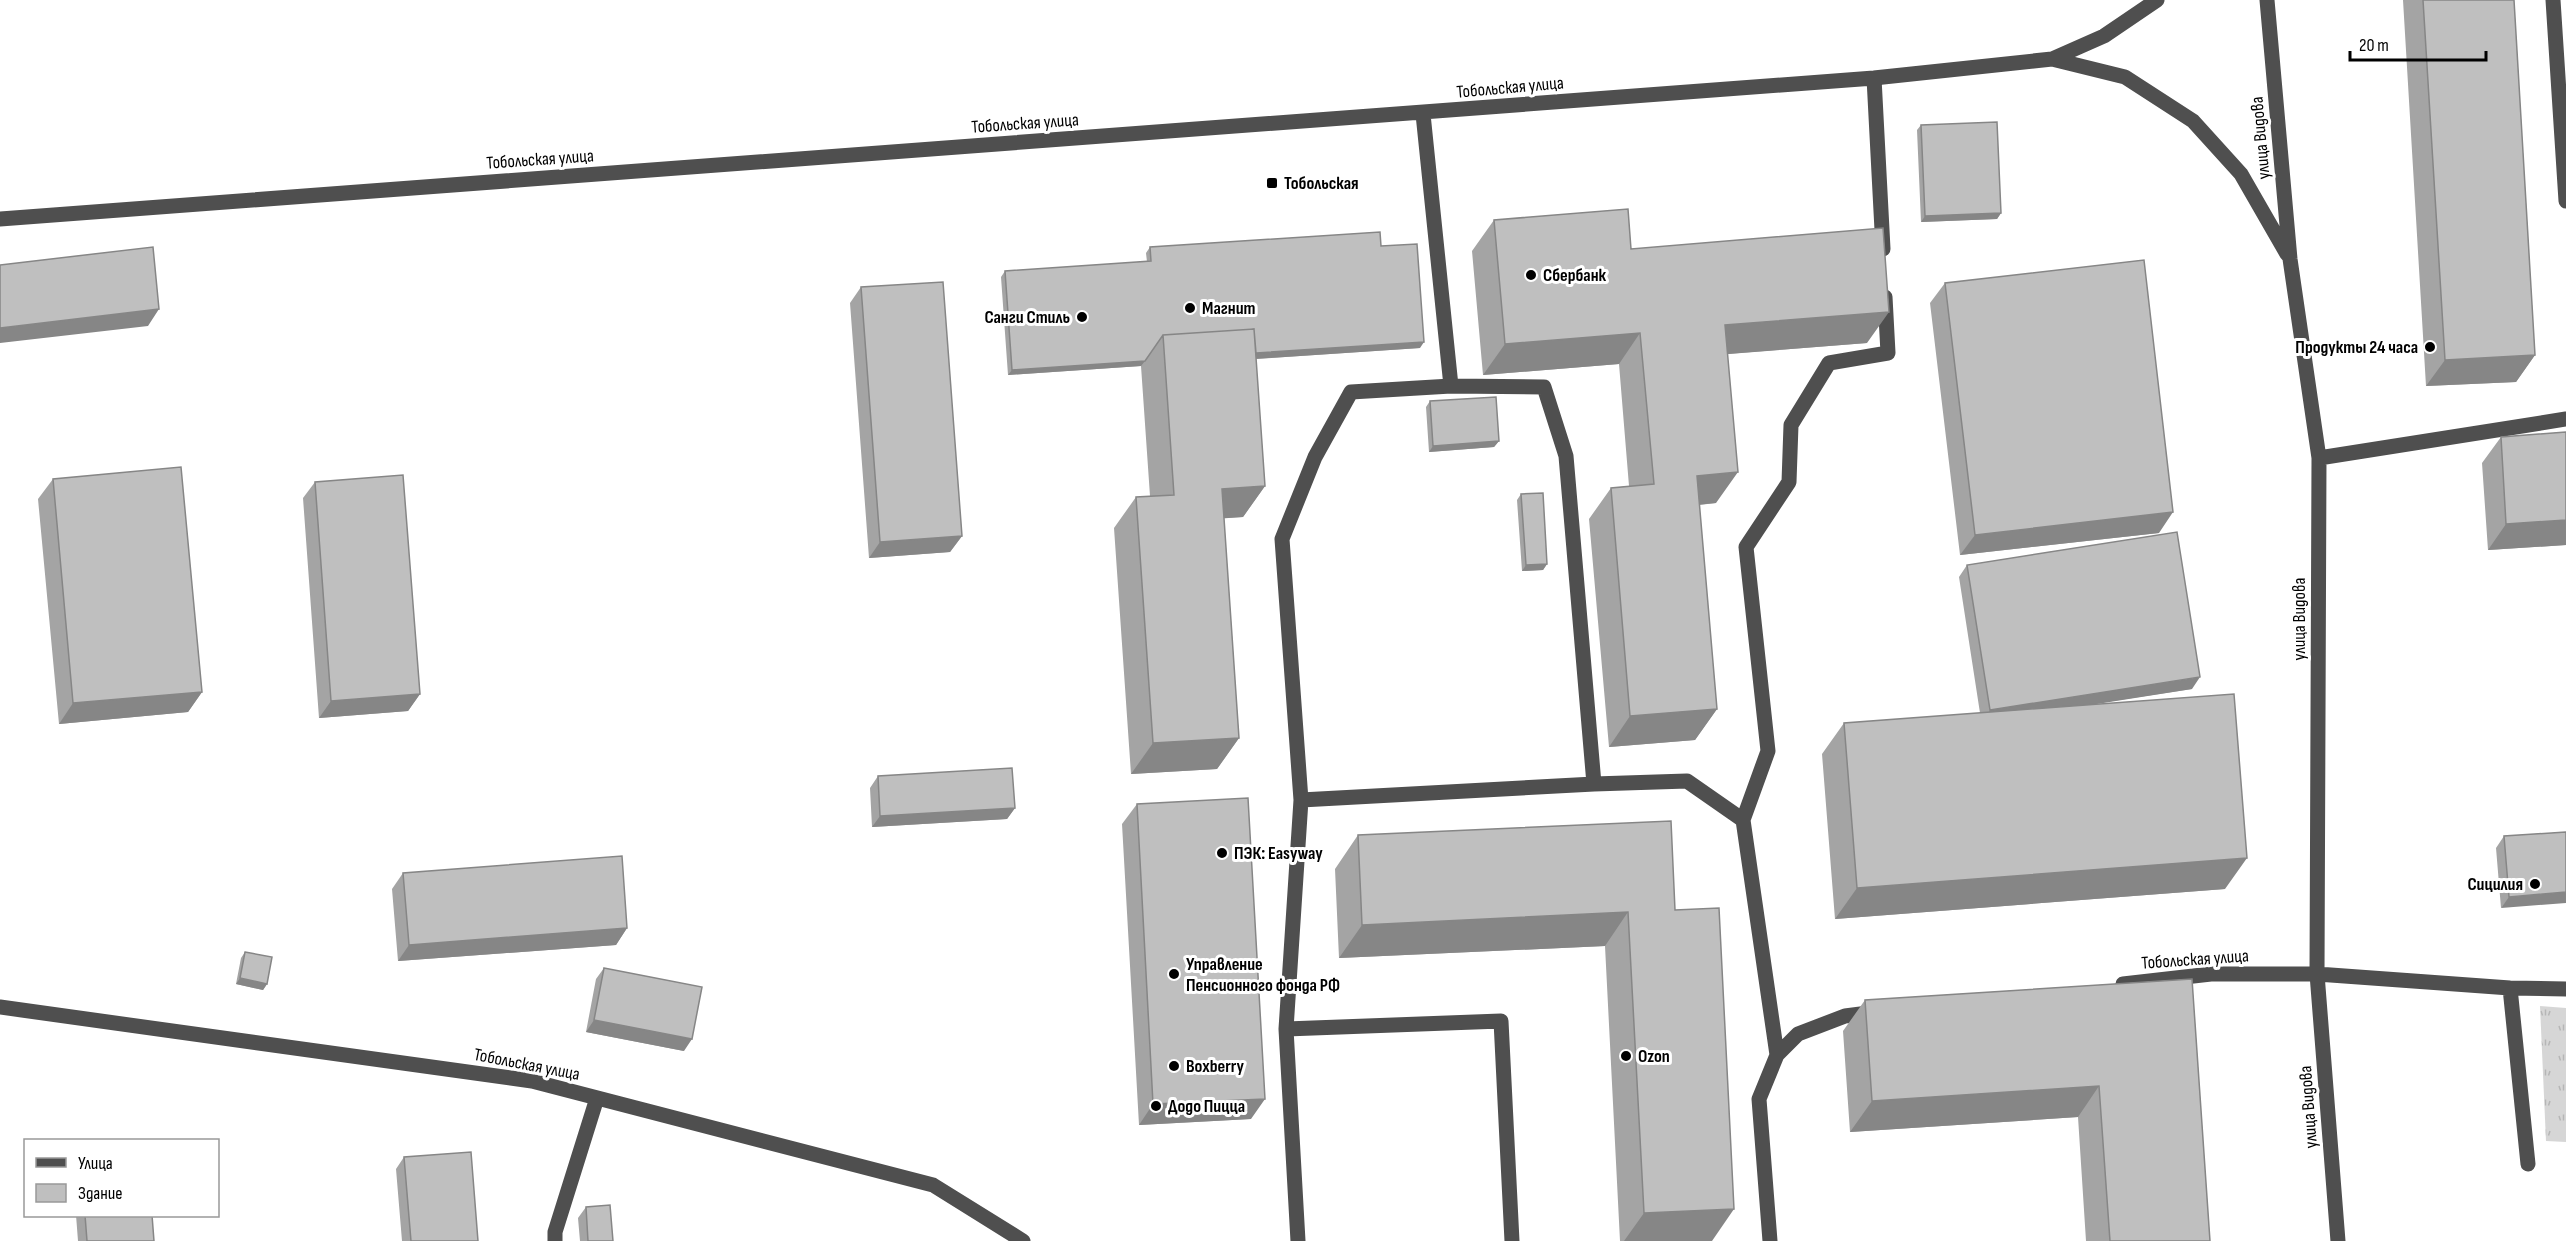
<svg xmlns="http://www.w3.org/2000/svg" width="2566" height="1241" font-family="'Sofia Sans Condensed',sans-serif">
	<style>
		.grass { fill: url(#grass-tufts) }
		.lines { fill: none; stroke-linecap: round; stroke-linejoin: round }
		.minor { stroke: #4f4f4f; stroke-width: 15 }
		.wall { fill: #a4a4a4 }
		.shaded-wall { fill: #868686 }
		.building { fill: #bfbfbf; stroke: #868686; stroke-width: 1.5 }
		.poi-dot { fill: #000; stroke: #fff; stroke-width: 2 }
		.labels { text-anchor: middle; stroke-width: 6; stroke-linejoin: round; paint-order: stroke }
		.street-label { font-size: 18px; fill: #000; stroke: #fff }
		.poi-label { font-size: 18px; font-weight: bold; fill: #000; stroke: #fff; text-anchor: start }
	</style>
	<defs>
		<pattern id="grass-tufts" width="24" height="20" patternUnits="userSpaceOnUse" patternTransform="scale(1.5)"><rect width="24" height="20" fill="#d6d6d6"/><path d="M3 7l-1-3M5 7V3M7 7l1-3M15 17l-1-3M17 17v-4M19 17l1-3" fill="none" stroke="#b6b6b6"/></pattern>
	</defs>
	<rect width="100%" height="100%" fill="#fff"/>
	<!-- grass -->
	<path class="grass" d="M2540 1006 2566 1008V1142L2546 1141Z"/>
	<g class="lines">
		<!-- minor -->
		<path class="minor" d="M2267 0 2290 259 2319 458 2317 974 2338 1241
			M2553 0 2566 201
			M2052 59 2125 77 2193 121 2241 174 2287 254
			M1874 78 1883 249
			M1423 114 1451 386 1544 387 1566 456 1594 784 1687 781 1743 820
			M0 219 1874 78 2052 59 2104 36 2157 0
			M1451 386 1351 392 1315 457 1282 539 1301 800 1594 784
			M2319 458 2566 419
			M2123 984 2211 974H2317L2510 988 2566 989
			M2510 988 2528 1164
			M0 1007 532 1081 933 1185 1023 1241
			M1286 1029 1301 800
			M1777 1055 1743 820 1768 751 1746 547 1789 482 1791 425 1829 363 1888 353 1885 297
			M555 1241V1232L597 1098
			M1298 1241 1286 1029 1501 1021 1512 1241
			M1770 1241 1759 1099 1777 1055 1798 1034 1845 1016 1876 1012"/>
	</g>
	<!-- wall -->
	<path class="wall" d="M2403 0H2514L2535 355 2516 382 2426 386Z
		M1921 125 2001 213 1997 219 1921 222 1917 130Z
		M1494 220 1631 249 1867 343 1727 354 1716 503 1699 505 1717 709 1695 740 1609 747 1589 519 1611 488 1629 486 1619 364 1483 375 1472 251Z
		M1381 246 1420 348 1256 359 1265 486 1243 517 1224 518 1239 738 1217 769 1131 774 1114 528 1136 497 1150 496 1141 366 1008 375 1001 277 1005 271 1147 262 1146 253 1150 247Z
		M1945 283 2159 533 1960 555 1930 303Z
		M861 287 962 536 950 552 869 558 850 303Z
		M1430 401 1499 441 1494 447 1429 452 1426 407Z
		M2566 432V545L2488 550 2482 463 2501 437Z
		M53 479 202 692 188 712 59 724 38 499Z
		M315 482 420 694 408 711 319 718 303 498Z
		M1521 494 1547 564 1543 570 1522 571 1517 500Z
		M1967 565 2192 689 2093 704 2225 889 1835 919 1822 754 1844 723 1980 713 1959 577Z
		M878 776 1015 808 1007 819 872 827 870 788Z
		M1137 804 1251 1119 1139 1125 1122 824Z
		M2566 832 2501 908 2496 848 2504 836Z
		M1358 835 1675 910 1712 1241H1620L1605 946 1339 958 1335 869Z
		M403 873 627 928 616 945 398 961 392 889Z
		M245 952 267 984 263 990 236 984 241 958Z
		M604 968 684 1051 586 1032 596 979Z
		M2192 979 2210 1241H2086L2078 1117 1850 1132 1843 1031 1865 1000Z
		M404 1157 478 1241H402L396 1169Z
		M586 1207 613 1241H580L578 1218Z
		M76 1215H152L154 1241H78Z"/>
	<!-- shaded-wall -->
	<path class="shaded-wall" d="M2001 213 1997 219 1921 222 1925 216Z
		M159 309 148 326 0 343V328Z
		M1889 312 1867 343 1703 356 1725 325Z
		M1640 333 1619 364 1483 375 1505 344Z
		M1424 342 1420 348 1165 365 1164 359Z
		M2535 355 2516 382 2426 386 2445 360Z
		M1145 361 1141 366 1008 375 1012 370Z
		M1499 441 1494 447 1429 452 1433 446Z
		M1738 472 1716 503 1675 507 1697 476Z
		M1265 486 1243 517 1200 520 1222 489Z
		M2173 512 2159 533 1960 555 1975 535Z
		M2566 520V545L2488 550 2506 524Z
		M962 536 950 552 869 558 880 542Z
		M1547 564 1543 570 1522 571 1526 565Z
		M2200 677 2192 689 1982 722 1990 710Z
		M202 692 188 712 59 724 73 703Z
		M420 694 408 711 319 718 331 701Z
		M1717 709 1695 740 1609 747 1630 716Z
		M1239 738 1217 769 1131 774 1153 743Z
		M1015 808 1007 819 872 827 880 816Z
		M2247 858 2225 889 1835 919 1857 888Z
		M2566 892V903L2501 908 2509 897Z
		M1628 912 1605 946 1339 958 1362 925Z
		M627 928 616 945 398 961 409 945Z
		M240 978 267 984 263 990 236 984Z
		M594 1020 692 1039 684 1051 586 1032Z
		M2099 1086 2078 1117 1850 1132 1872 1101Z
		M1265 1099 1251 1119 1139 1125 1153 1104Z
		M1734 1209 1712 1241H1624L1644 1213Z"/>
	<!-- building -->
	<path class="building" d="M2423 0H2514L2535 355 2445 360Z
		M1997 122 2001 213 1925 216 1921 125Z
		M1628 209 1631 249 1883 228 1889 312 1725 325 1738 472 1697 476 1717 709 1630 716 1611 488 1654 484 1640 333 1505 344 1494 220Z
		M1380 232 1381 246 1417 244 1424 342 1256 353 1254 329 1163 335 1145 361 1012 370 1005 271 1151 261 1150 247Z
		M153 247 159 309 0 328V265Z
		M2144 260 2173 512 1975 535 1945 283Z
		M943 282 962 536 880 542 861 287Z
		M1254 329 1265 486 1222 489 1239 738 1153 743 1136 497 1174 495 1163 335Z
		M1496 397 1499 441 1433 446 1430 401Z
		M2566 432V520L2506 524 2501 437Z
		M181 467 202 692 73 703 53 479Z
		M403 475 420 694 331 701 315 482Z
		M1543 493 1547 564 1526 565 1521 494Z
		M2177 532 2200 677 1990 710 1967 565Z
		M2234 694 2247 858 1857 888 1844 723Z
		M1012 768 1015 808 880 816 878 776Z
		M1248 798 1265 1099 1153 1104 1137 804Z
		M1671 821 1675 910 1719 908 1734 1209 1644 1213 1628 912 1362 925 1358 835Z
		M2566 832V892L2509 897 2504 836Z
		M622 856 627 928 409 945 403 873Z
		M245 952 272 957 267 984 240 978Z
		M604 968 702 987 692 1039 594 1020Z
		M2192 979 2210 1241H2110L2099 1086 1872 1101 1865 1000Z
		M471 1152 478 1241H411L404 1157Z
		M610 1205 613 1241H588L586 1207Z
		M85 1215H152L154 1241H87Z"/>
	<!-- markers -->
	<g class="poi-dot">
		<rect x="1266" y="177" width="12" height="12" rx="3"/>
		<circle cx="1531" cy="275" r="6"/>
		<circle cx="1190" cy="308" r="6"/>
		<circle cx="1082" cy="317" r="6"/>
		<circle cx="2430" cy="347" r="6"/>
		<circle cx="1222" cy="853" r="6"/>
		<circle cx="2535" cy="884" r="6"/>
		<circle cx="1174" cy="974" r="6"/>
		<circle cx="1626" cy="1056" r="6"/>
		<circle cx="1174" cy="1066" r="6"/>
		<circle cx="1156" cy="1106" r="6"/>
	</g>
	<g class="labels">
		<!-- street labels -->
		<g class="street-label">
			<text transform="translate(1510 87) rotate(-5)" y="6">Тобольская улица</text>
			<text transform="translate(1025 123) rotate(-4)" y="6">Тобольская улица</text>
			<text transform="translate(2260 138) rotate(-95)" y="6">улица Видова</text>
			<text transform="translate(540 159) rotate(-4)" y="6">Тобольская улица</text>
			<text transform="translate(2299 619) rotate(-90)" y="6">улица Видова</text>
			<text transform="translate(2195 959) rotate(-4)" y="6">Тобольская улица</text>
			<text transform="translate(527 1064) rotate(11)" y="6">Тобольская улица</text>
			<text transform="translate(2308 1107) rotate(-94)" y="6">улица Видова</text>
		</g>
		<!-- poi labels -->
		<g class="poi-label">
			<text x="1284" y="189">Тобольская</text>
			<text x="1543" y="281">Сбербанк</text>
			<text x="1202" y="314">Магнит</text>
			<text x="1070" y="323" text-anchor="end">Санги Стиль</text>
			<text x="2418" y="353" text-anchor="end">Продукты 24 часа</text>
			<text x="1234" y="859">ПЭК: Easyway</text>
			<text x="2523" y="890" text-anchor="end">Сицилия</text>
			<text x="1186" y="970">Управление<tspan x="1186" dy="21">Пенсионного фонда РФ</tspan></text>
			<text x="1638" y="1062">Ozon</text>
			<text x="1186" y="1072">Boxberry</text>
			<text x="1168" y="1112">Додо Пицца</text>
		</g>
	</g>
	<!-- legend -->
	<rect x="24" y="1139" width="195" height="78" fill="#ffffff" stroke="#999999" stroke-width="1.5"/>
	<rect x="36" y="1158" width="30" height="9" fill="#4f4f4f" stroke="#999999" stroke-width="1.5"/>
	<text x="78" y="1169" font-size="18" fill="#000000">Улица</text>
	<rect x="36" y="1184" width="30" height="18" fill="#bfbfbf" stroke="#999999" stroke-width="1.5"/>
	<text x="78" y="1199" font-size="18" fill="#000000">Здание</text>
	<!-- scale -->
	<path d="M2350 51v9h136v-9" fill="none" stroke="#000000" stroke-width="3"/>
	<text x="2359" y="51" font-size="18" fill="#000000" stroke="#ffffff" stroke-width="4.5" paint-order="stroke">20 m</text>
</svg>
